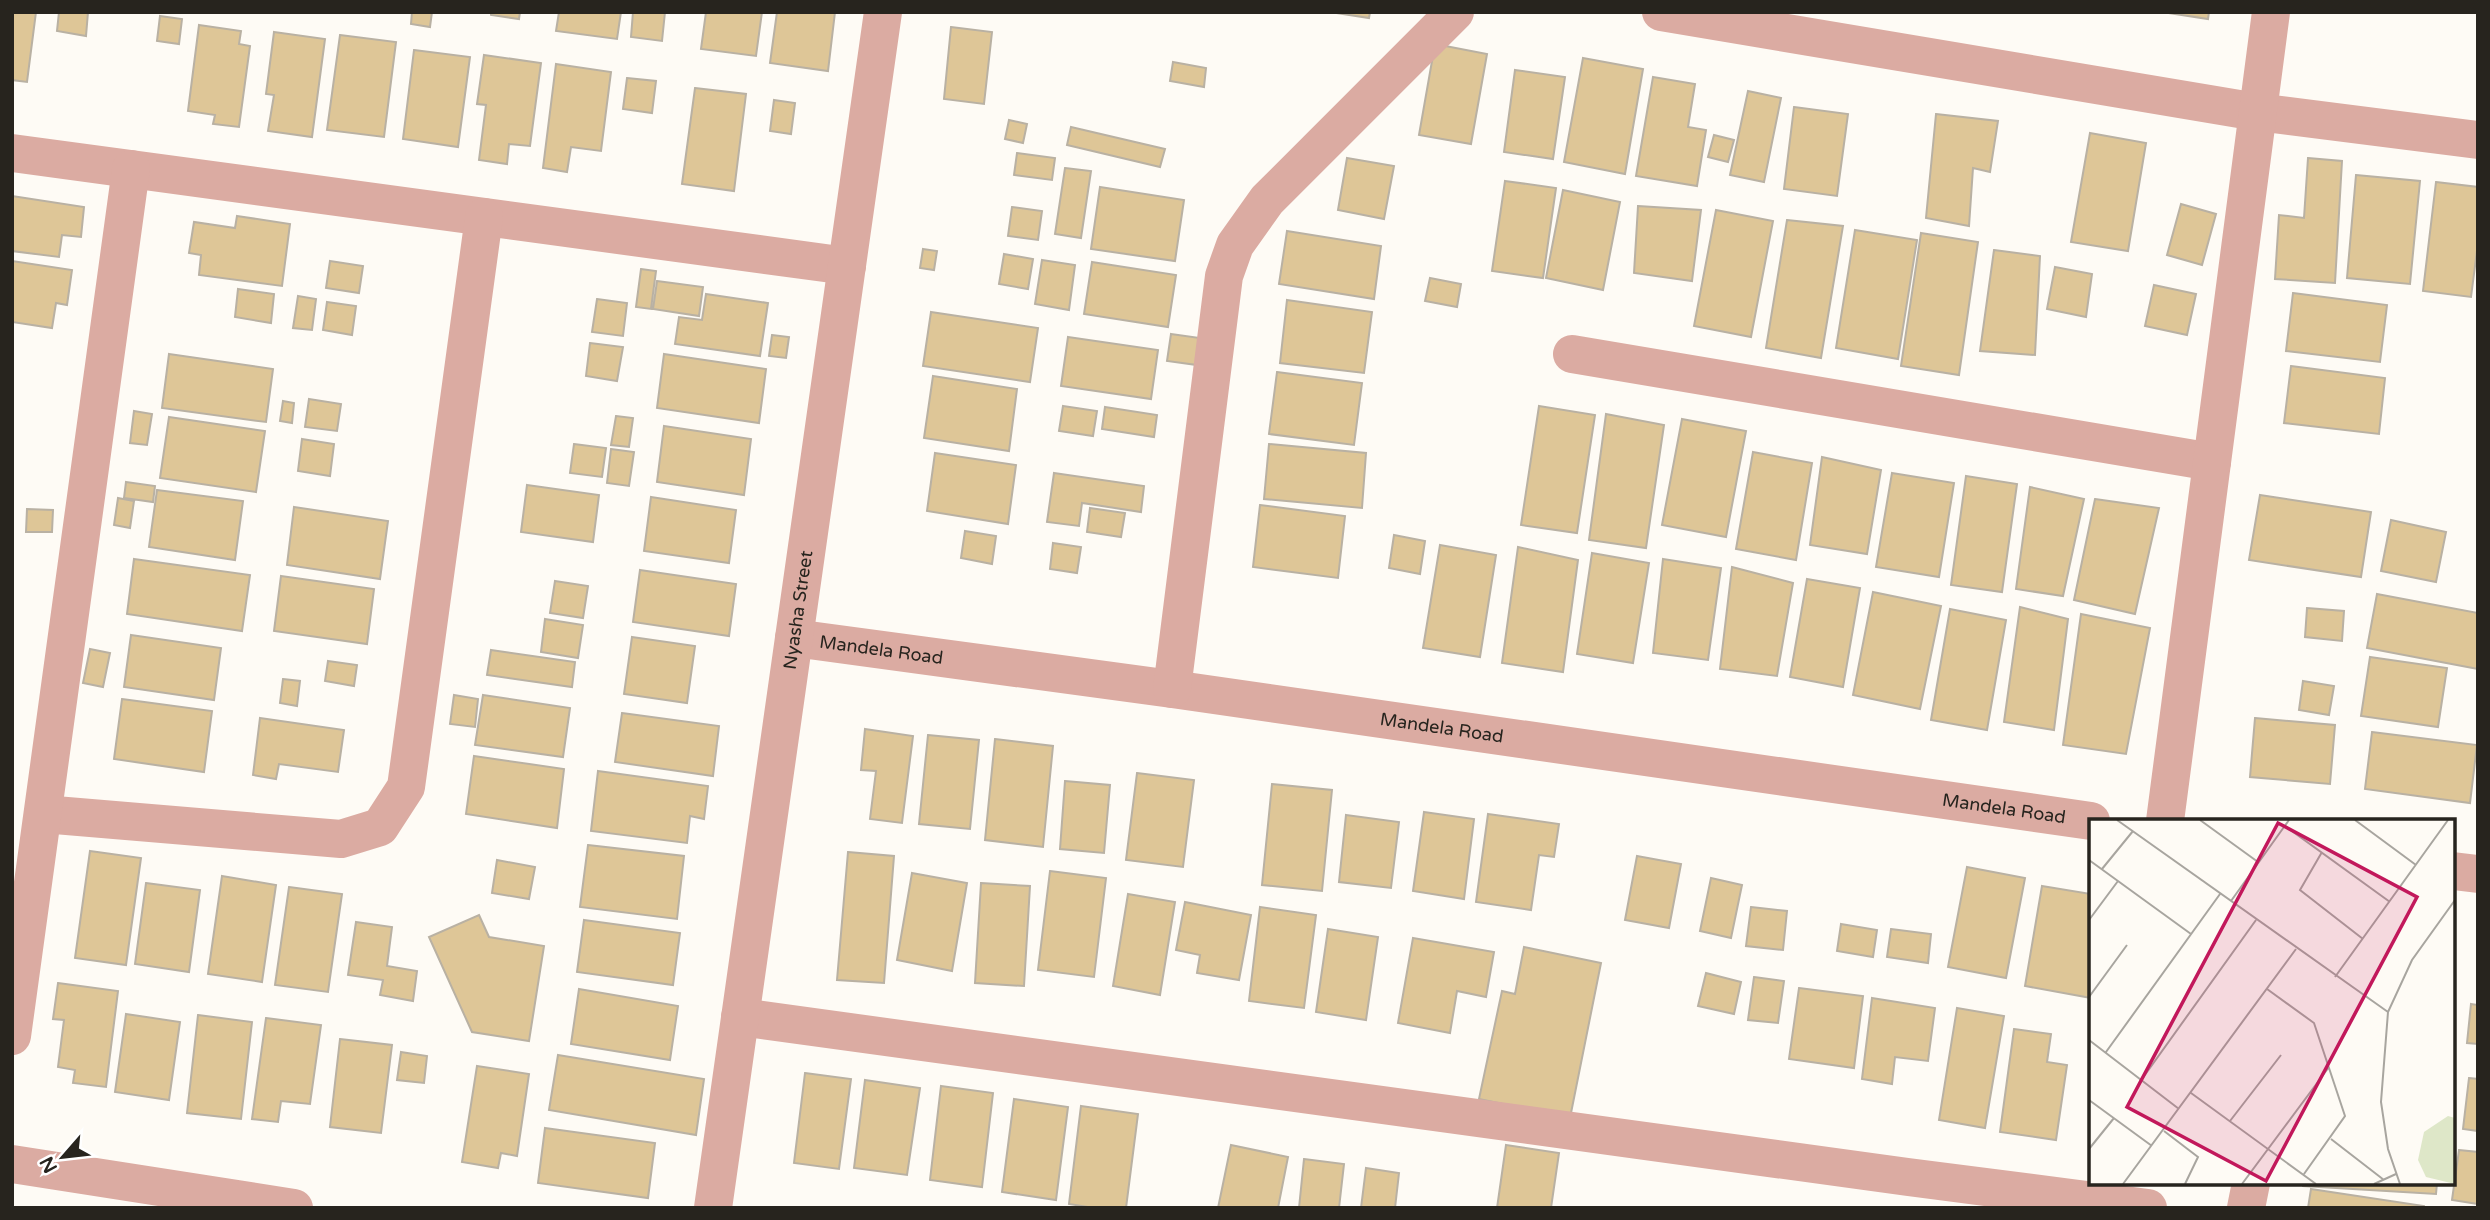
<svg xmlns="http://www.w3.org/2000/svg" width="2490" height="1220" font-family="'Varela Round',sans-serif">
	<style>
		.building { fill: #dec697; stroke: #b9b1a3; stroke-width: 2 }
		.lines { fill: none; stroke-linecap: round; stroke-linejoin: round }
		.minor { stroke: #dbaba2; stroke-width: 38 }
		.labels { text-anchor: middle; stroke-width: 7; stroke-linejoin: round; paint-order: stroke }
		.street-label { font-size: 18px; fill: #27241e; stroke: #fff }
		.inset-road { fill: none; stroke: #a8a59f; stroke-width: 2 }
		.view { fill: #c2185b; fill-opacity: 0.15; stroke: #c2185b; stroke-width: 3.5 }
		.inset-edge { fill: none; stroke: #27241e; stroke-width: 3.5 }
	</style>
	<rect width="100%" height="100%" fill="#fefbf5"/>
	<!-- building -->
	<path class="building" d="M12 12H36L27 82 12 80Z
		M59 12H88L86 36 57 31Z
		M412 12H432L430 27 411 24Z
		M491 12H520L519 19 491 15Z
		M559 12H621L617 39 556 31Z
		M633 12H665L662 41 631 37Z
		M706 12H762L756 56 701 49Z
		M777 12H835L828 71 770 63Z
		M1330 12H1370L1369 18Z
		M2162 12H2209L2208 19Z
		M160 16 182 19 179 44 157 41Z
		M199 25 241 31 239 44 250 46 239 127 213 124 215 115 188 111Z
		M951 27 992 32 984 104 944 99Z
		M274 32 325 39 312 137 268 131 274 95 266 94Z
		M340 35 396 42 384 137 327 130Z
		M1435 44 1487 54 1471 144 1419 135Z
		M414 50 470 57 458 147 403 139Z
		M484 55 541 63 530 146 509 144 507 164 479 160 486 105 477 104Z
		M1583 58 1643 69 1625 174 1564 162Z
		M1173 62 1206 68 1204 87 1170 81Z
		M556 64 611 72 601 151 571 147 567 172 543 168Z
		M1515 70 1565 77 1553 159 1504 152Z
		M1653 77 1695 84 1688 127 1706 130 1697 186 1636 176Z
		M627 78 656 81 652 113 623 109Z
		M695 88 746 94 734 191 682 184Z
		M1748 91 1781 98 1764 182 1730 175Z
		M774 100 795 103 791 134 770 131Z
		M1794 107 1848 114 1837 196 1784 189Z
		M1936 114 1998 121 1990 172 1973 168 1969 226 1926 218Z
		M1009 120 1027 124 1023 143 1005 139Z
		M1071 127 1165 149 1160 167 1067 145Z
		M2090 133 2146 143 2128 251 2071 242Z
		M1714 135 1734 140 1728 162 1708 157Z
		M1017 153 1055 158 1052 180 1014 175Z
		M1347 158 1394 166 1384 219 1338 210Z
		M2308 158 2342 161 2335 283 2275 279 2279 215 2304 218Z
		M1065 168 1091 171 1081 238 1055 234Z
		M2356 175 2420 181 2410 284 2347 278Z
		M1505 181 1556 188 1543 278 1492 271Z
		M2436 182 2478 187V243L2471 297 2423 291Z
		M1100 187 1184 200 1175 261 1091 249Z
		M1563 190 1620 202 1603 290 1546 278Z
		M12 196 84 207 81 237 62 235 59 257 12 251Z
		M2181 204 2216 214 2202 265 2167 255Z
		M1638 206 1701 210 1692 281 1634 273Z
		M1012 207 1042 211 1038 240 1008 236Z
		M1716 210 1773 221 1751 337 1694 326Z
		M237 216 290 224 282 286 199 275 201 255 189 253 194 222 235 228Z
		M1787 220 1843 226 1821 358 1766 348Z
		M1855 230 1917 240 1898 359 1836 348Z
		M1287 231 1381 246 1374 299 1279 284Z
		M1921 233 1978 242 1959 375 1901 366Z
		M923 249 937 251 934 270 920 268Z
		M1994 250 2040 256 2035 355 1980 351Z
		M1004 254 1033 259 1028 289 999 284Z
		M1042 260 1075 265 1069 310 1035 304Z
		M12 261 72 270 67 305 56 303 52 328 12 322Z
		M330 261 363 266 359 293 326 288Z
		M1092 262 1176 275 1168 327 1084 314Z
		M2055 267 2092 274 2086 317 2047 309Z
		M641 269 656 271 651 309 636 307Z
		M1430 278 1461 284 1457 307 1425 301Z
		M657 281 703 287 699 316 653 309Z
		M2154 285 2196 294 2187 335 2145 326Z
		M238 289 274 294 271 323 235 317Z
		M2293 293 2387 305 2380 362 2286 351Z
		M706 294 768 303 760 356 675 344 679 317 702 320Z
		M298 296 316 299 312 330 293 328Z
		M597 299 627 303 623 336 592 332Z
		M1287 300 1372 312 1364 373 1280 363Z
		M327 302 356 306 352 335 323 330Z
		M931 312 1038 328 1030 382 923 366Z
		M1171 334 1200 338 1197 365 1167 361Z
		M772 335 789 337 786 358 769 356Z
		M1068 337 1158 350 1151 399 1061 386Z
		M590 343 623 347 617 381 586 376Z
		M169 354 273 369 266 422 162 408Z
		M664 354 766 369 759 423 657 408Z
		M2291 366 2385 378 2379 434 2284 423Z
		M1277 372 1362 383 1354 445 1269 434Z
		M933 376 1017 389 1009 451 924 438Z
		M309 399 341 404 337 431 305 427Z
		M283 401 294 403 292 423 280 421Z
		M1063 406 1097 411 1093 436 1059 431Z
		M1539 406 1595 415 1577 533 1521 525Z
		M1105 407 1157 415 1154 437 1102 429Z
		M134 411 152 414 147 445 130 443Z
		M1606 414 1664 425 1646 548 1589 540Z
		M616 416 633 418 629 447 611 445Z
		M169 417 265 431 256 492 160 478Z
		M1682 419 1746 431 1726 537 1662 525Z
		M664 426 751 439 744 495 657 482Z
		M302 439 334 444 330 476 298 471Z
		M574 444 606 448 602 477 570 473Z
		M1269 444 1366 453 1362 508 1264 499Z
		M611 449 634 452 629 486 607 483Z
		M1753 452 1812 463 1796 560 1736 549Z
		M935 453 1016 465 1008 524 927 511Z
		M1822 457 1881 470 1867 554 1810 545Z
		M1054 473 1144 486 1141 512 1082 503 1079 526 1047 522Z
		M1892 473 1954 483 1939 577 1876 567Z
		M1966 476 2017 484 2002 592 1951 585Z
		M126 482 155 486 153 502 124 498Z
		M527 485 599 495 593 542 521 532Z
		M2030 487 2084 499 2063 596 2016 589Z
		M157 490 243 501 235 560 149 547Z
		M2260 495 2371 512 2361 577 2249 560Z
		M651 497 736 510 729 563 644 551Z
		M118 498 134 501 130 528 114 525Z
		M2095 499 2159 508 2135 614 2074 600Z
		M1260 505 1345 516 1338 578 1253 567Z
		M294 507 388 521 380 579 287 565Z
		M1090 508 1125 513 1121 537 1087 532Z
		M27 509 53 510 52 532H26Z
		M2391 520 2446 532 2436 582 2381 571Z
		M965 531 996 536 992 564 961 558Z
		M1394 535 1425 541 1420 574 1389 568Z
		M1053 543 1081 547 1077 573 1050 569Z
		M1440 545 1496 555 1480 657 1423 648Z
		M1518 547 1578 560 1563 672 1502 663Z
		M1592 553 1649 563 1633 663 1577 654Z
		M134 559 250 575 242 631 127 614Z
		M1663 559 1721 568 1708 660 1653 653Z
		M1732 567 1793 583 1777 676 1720 669Z
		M640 570 736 584 729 636 633 622Z
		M281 576 374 589 367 644 274 631Z
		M1807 579 1860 588 1843 687 1790 677Z
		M555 581 588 586 583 618 550 613Z
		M1873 592 1941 606 1920 709 1853 695Z
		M2377 594 2478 613V669L2367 648Z
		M2020 607 2068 619 2054 730 2004 722Z
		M2307 608 2344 611 2342 641 2305 637Z
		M1950 609 2006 620 1987 730 1931 720Z
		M2081 614 2150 628 2126 754 2063 745Z
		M545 619 583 625 578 658 541 652Z
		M131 635 221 648 214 700 124 687Z
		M632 637 695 646 687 703 624 694Z
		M90 649 110 653 103 687 83 683Z
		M491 650 575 662 572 687 487 675Z
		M2370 657 2447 668 2438 727 2361 716Z
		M328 661 357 665 354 686 325 681Z
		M283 679 300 681 297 706 280 703Z
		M2303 681 2334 686 2329 715 2299 710Z
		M454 695 478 699 475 727 450 724Z
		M483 695 570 708 563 757 475 745Z
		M122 699 212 711 204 772 114 759Z
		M622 713 719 726 713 776 615 762Z
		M260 718 344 730 338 772 279 764 276 779 253 775Z
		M2255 718 2335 725 2330 784 2250 777Z
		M865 729 913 736 902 823 870 819 876 771 861 770Z
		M2372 732 2477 745 2470 803 2365 789Z
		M928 735 979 740 970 829 919 824Z
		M995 739 1053 746 1043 847 985 840Z
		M474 756 564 769 557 828 466 814Z
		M598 771 708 786 704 819 690 816 687 843 591 831Z
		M1137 773 1194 780 1183 867 1126 860Z
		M1065 781 1110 785 1104 853 1060 849Z
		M1272 784 1332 790 1322 891 1262 885Z
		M1424 812 1474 819 1464 899 1413 891Z
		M1488 814 1559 824 1554 857 1539 855 1531 910 1476 902Z
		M1346 815 1399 822 1391 888 1339 882Z
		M588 845 684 856 677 919 580 907Z
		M90 851 141 858 126 965 75 958Z
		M848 852 894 856 884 983 837 980Z
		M1637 856 1681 864 1669 928 1625 920Z
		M497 860 535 867 529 899 492 893Z
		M1967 867 2025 878 2006 978 1948 967Z
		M1050 871 1106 878 1094 977 1038 970Z
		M912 873 967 883 952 971 897 960Z
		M222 876 276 885 262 982 208 974Z
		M1711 878 1742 885 1731 938 1700 931Z
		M146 883 200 890 189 972 135 964Z
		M981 883 1030 886 1024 986 975 983Z
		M2042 886 2091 894V998L2025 986Z
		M289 887 342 894 328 992 275 985Z
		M1128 894 1175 902 1160 995 1113 986Z
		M1185 902 1251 915 1239 980 1197 973 1200 955 1176 950Z
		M1260 907 1316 915 1304 1008 1249 1001Z
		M1751 907 1787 911 1783 950 1746 946Z
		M479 915 489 937 544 946 529 1041 472 1032 429 937Z
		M584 920 680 933 673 985 577 972Z
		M356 922 392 927 387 966 417 971 413 1001 380 995 383 980 348 975Z
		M1841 924 1877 930 1873 957 1837 951Z
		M1328 929 1378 937 1366 1020 1316 1012Z
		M1891 929 1931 934 1928 963 1887 957Z
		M1413 938 1494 952 1486 997 1457 991 1450 1033 1398 1023Z
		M1524 947 1601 963 1570 1118 1479 1099 1502 991 1515 994Z
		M1706 973 1741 982 1734 1014 1698 1006Z
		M1754 977 1784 981 1778 1023 1748 1020Z
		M58 983 118 991 106 1087 73 1083 75 1070 58 1067 64 1020 53 1019Z
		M1799 988 1863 996 1854 1068 1789 1059Z
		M579 989 678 1006 670 1060 571 1044Z
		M1872 998 1935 1008 1928 1061 1895 1057 1892 1084 1862 1079Z
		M2471 1004 2478 1005V1044L2467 1043Z
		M1957 1008 2004 1016 1985 1128 1939 1120Z
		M126 1014 180 1022 169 1100 115 1092Z
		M198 1015 252 1022 241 1119 187 1113Z
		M266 1018 321 1025 310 1104 281 1101 278 1122 252 1119Z
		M2014 1029 2051 1034 2047 1062 2067 1065 2056 1140 2000 1132Z
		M340 1039 392 1045 381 1133 330 1127Z
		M401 1052 427 1056 424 1083 397 1080Z
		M558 1055 704 1079 696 1135 549 1110Z
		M477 1066 529 1074 517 1156 501 1153 498 1168 462 1162Z
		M805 1073 851 1079 839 1169 794 1163Z
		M2469 1078 2478 1079V1131L2463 1129Z
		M865 1080 920 1088 907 1175 854 1168Z
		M941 1086 993 1093 982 1187 930 1180Z
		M1014 1099 1068 1107 1056 1200 1002 1192Z
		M1081 1106 1138 1114 1126 1208H1094L1069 1204Z
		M545 1128 655 1143 648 1198 538 1183Z
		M1231 1145 1288 1157 1278 1208H1218Z
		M1506 1145 1559 1153 1551 1208H1497Z
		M2459 1150 2478 1152V1204L2452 1200Z
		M1304 1159 1344 1164 1339 1208H1299Z
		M1366 1168 1399 1173 1395 1208H1361Z
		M2303 1183H2437L2436 1194 2303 1186Z
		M2311 1189 2424 1206V1208H2308Z"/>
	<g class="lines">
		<!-- minor -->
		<g class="minor">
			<path d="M1661 12 2257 112 2478 140"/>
			<path d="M12 153 847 266"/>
			<path d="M1572 354 2212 462"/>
			<path id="s1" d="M794 638 1172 689 2091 821"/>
			<path d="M1172 689 1224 276 1235 245 1267 200 1455 12"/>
			<path d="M43 814 341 839 380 827 406 787 484 217"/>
			<path d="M2165 821 2271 12"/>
			<path d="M2453 871 2478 874"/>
			<path d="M740 1017 1908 1177 2148 1208"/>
			<path d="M12 1036 131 169"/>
			<path d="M12 1164 294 1208"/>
			<path id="s2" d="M713 1208 883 12"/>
			<path d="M2246 1208 2251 1183"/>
		</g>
	</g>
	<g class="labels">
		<!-- street labels -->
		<g class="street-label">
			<text dy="6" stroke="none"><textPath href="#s2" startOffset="604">Nyasha Street</textPath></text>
			<text dy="6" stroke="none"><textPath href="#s1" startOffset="88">Mandela Road</textPath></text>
			<text dy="6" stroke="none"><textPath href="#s1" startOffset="654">Mandela Road</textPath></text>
			<text dy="6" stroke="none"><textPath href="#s1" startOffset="1222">Mandela Road</textPath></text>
		</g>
	</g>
	<!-- overview -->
	<g transform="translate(2089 819)">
		<rect width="366" height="366" fill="#fefbf5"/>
		<path d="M359 297 366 299V365L337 358 329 341 335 313Z" fill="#dee7c8"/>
		<path class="inset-road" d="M28 1 299 193M111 1 169 43M266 1 327 46M196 7 301 83M233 33 211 71 274 120M0 41 102 115M13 50 44 12M142 82 200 1M0 101 29 62M246 158 359 1M178 170 225 204 256 297 215 355M0 178 38 126M0 221 90 290M17 233 131 75M53 260 167 101M102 274 227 365M0 281 63 327M141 302 192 236M75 312 109 338 96 365M242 320 295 361M0 330 25 299M34 365 207 130M153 365 240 248M285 365 307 355M311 365 299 330 292 283 299 193 323 141 366 81"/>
		<path class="view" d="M189 4 328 78 177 362 38 288Z"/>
		<rect width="366" height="366" class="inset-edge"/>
	</g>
	<!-- border -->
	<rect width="2490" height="1220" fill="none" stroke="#27241e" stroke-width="28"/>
	<!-- north arrow -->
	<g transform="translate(63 1157) rotate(242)" stroke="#ffffff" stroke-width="5" paint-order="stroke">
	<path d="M0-5L12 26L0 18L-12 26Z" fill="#27241e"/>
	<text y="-10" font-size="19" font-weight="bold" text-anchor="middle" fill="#27241e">N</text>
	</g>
</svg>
